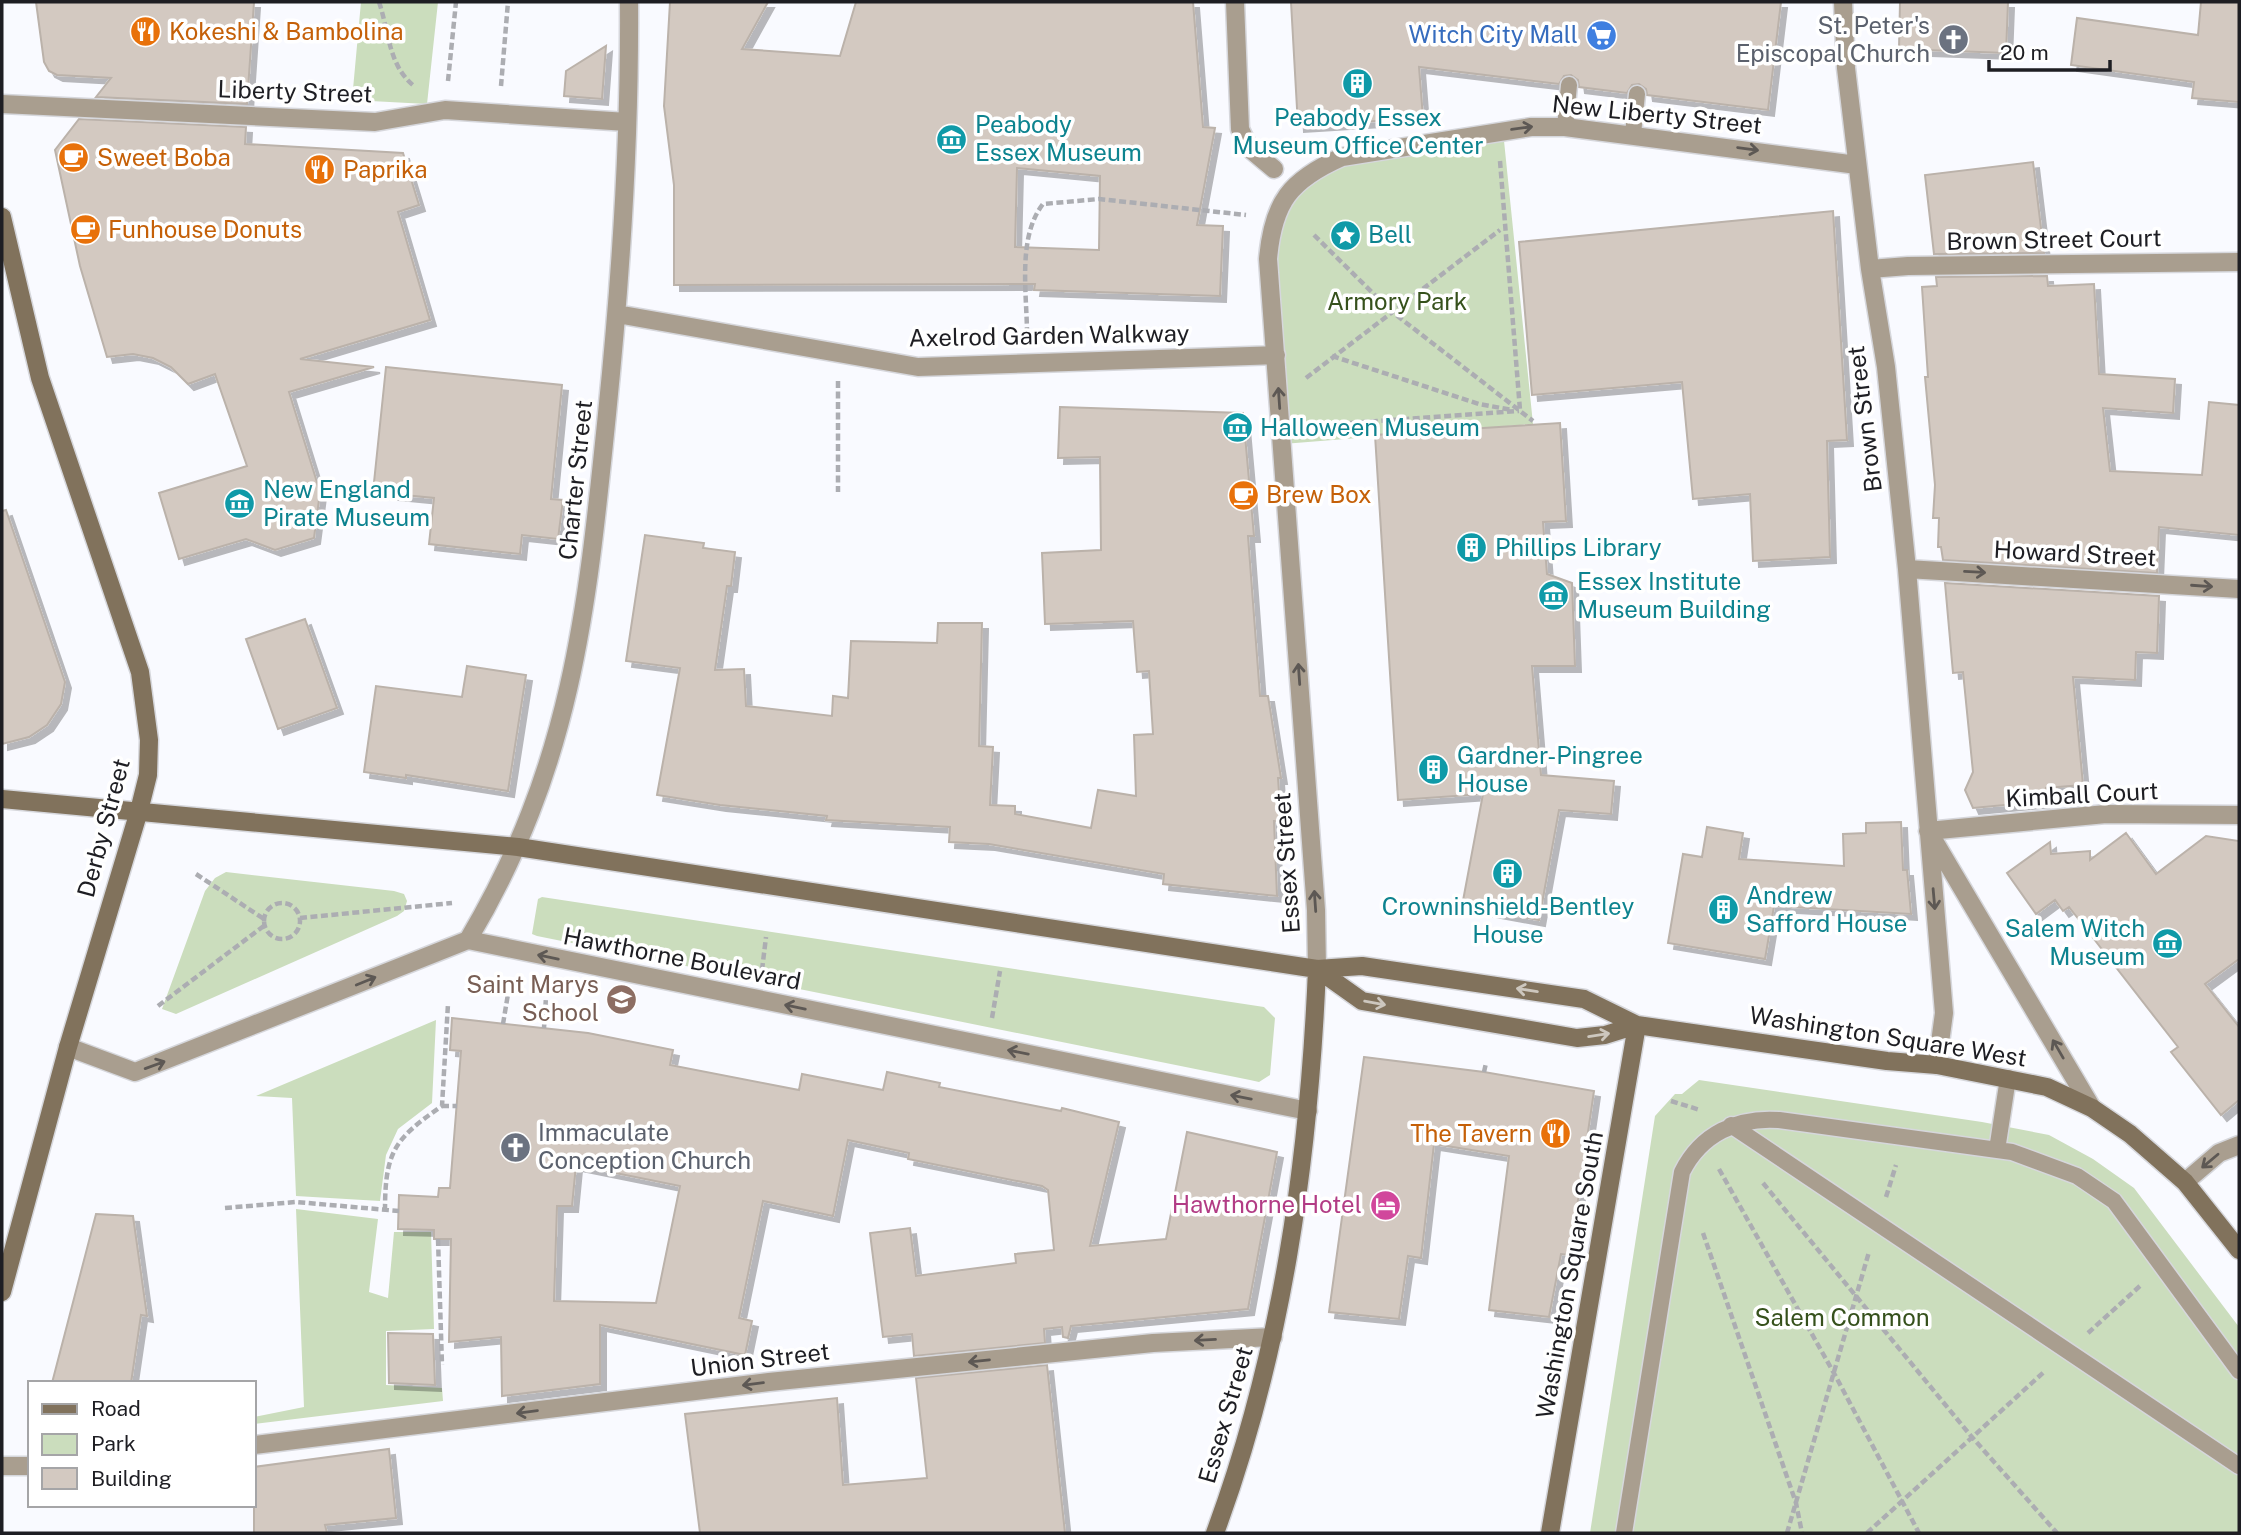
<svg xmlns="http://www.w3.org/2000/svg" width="2241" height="1535" font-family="'Public Sans',sans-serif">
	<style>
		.green { fill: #cbddbd }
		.building { fill: #d3c9c1; stroke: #bbb2aa; stroke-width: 2; fill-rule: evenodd; filter: url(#shadow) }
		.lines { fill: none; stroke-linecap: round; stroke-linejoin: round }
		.lane-casing { stroke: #d6d7dc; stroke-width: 19 }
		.street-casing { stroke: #d6d7dc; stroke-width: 21 }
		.secondary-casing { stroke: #d6d7dc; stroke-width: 21 }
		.path { stroke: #acadb2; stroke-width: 4.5; stroke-dasharray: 7 3.5; stroke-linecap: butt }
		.lane { stroke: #a99e8f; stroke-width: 16 }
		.street { stroke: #a99e8f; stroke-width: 18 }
		.secondary { stroke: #81725c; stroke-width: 18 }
		.oneway { stroke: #5d5854 }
		.oneway2 { stroke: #cdc7be }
		.labels { text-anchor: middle; stroke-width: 7; stroke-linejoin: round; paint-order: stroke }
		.worship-label { font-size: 24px; fill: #5b616d; stroke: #fff; text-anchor: end }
		.food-label { font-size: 24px; fill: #c56008; stroke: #fff; text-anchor: start }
		.shop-label { font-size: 24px; fill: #366cbe; stroke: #fff; text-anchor: end }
		.street-label { font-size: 24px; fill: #1e1e23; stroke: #fff }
		.culture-label { font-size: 24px; fill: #0d838f; stroke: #fff; text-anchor: start }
		.park-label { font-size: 24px; fill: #36511c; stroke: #fff }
		.education-label { font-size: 24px; fill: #785e54; stroke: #fff; text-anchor: end }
		.hotel-label { font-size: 24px; fill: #b23c85; stroke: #fff; text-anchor: end }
	</style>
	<defs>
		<filter id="shadow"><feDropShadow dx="6" dy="6" stdDeviation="0" flood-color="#0004"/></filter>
	</defs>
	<rect width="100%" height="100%" fill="#f9faff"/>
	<!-- green -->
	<path class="green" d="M361 2H438L427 104 352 100Z
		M1503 131 1533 424 1283 444 1271 230 1313 170Z
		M226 872 394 891 404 894 407 901 404 911 397 916 176 1014 162 1009 205 891 215 878Z
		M542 897 1264 1007 1275 1018 1270 1075 1259 1082 1250 1080 537 936 532 934 538 899Z
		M436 1020 432 1103 398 1129 386 1155 380 1201 296 1196 292 1098 256 1096Z
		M1699 1080 1982 1122 2049 1135 2093 1159 2134 1188 2239 1327V1533H1590L1655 1116 1675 1094H1682Z
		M296 1209 378 1219 369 1292 388 1298 394 1232H431L434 1329 386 1331V1385L442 1388 443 1401 254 1424V1417L304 1407Z"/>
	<!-- building -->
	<path class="building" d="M36 2H254L247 104 96 97 111 78 57 75 49 71 44 62Z
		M670 2H768L742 49 840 56 856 2H1193L1203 127 1215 128 1197 225 1223 226 1220 296 1034 290 1035 284 674 285V185L664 106ZM1017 168 1100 176 1099 250 1015 247Z
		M1291 2H1781L1768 110 1647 95 1646 89 1639 84 1632 85 1627 93 1579 87 1578 80 1571 75 1564 76 1559 84 1419 67 1423 118 1298 126Z
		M1900 2H2008L2006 53 1899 49Z
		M2201 2H2239V102L2192 98 2194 82 2071 65 2077 18 2198 35Z
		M606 46 602 99 564 96 566 71Z
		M79 119 246 127 245 144 403 153 419 205 398 212 430 320 300 359 374 367 289 392 320 492 314 538 275 550 246 539 179 559 159 493 247 466 215 374 188 384 171 367 153 358 133 354 107 357 80 266 55 150Z
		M2033 162 2044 253 1934 254 1925 175Z
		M1833 211 1847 440 1827 441 1830 557 1753 561 1750 494 1693 499 1682 382 1532 395 1519 242Z
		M2047 276 2048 286 2094 284 2099 374 2175 379 2173 413 2103 408 2110 471 2202 475 2209 402 2239 405V535L2159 527 2157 573 1943 560 1941 547H1938L1939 518H1933L1935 485 1925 377H1928L1922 287 1937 286 1936 277Z
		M386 367 562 385 551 499 563 500 558 539 522 535 520 554 429 544 434 498 373 492Z
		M1060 407 1243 413 1254 536H1248L1260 696H1268L1281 778H1278L1281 821H1274L1277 896 1163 884 1164 874 989 844 949 842 950 827 826 820 827 816 720 805 657 795 680 668 626 661 645 535 704 543 703 548 735 552 731 586H727L715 670 744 669 746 706 832 716 833 696 848 698 851 641 937 643 938 623H982L979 746 993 747 990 805 1015 806V814L1091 828 1098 790 1136 796 1134 735 1153 734 1149 671 1137 672 1133 621 1045 624 1042 553 1101 550 1100 457 1058 458Z
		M1560 423 1566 521 1543 522 1547 574 1572 583 1575 666H1532L1541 775 1614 781 1611 814 1559 810 1539 920 1462 906 1483 794 1398 800 1375 435Z
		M6 510 65 682 61 704 47 725 29 737 2 744V511Z
		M1945 583 2159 596 2157 653 2136 652 2135 680 2073 677 2083 785 2046 788 2047 801 1973 808 1965 790 1973 772 1963 672 1953 673Z
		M305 619 337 708 278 729 246 639Z
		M467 666 526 675 508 791 406 775V778L364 772 376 686 462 697Z
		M1901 822 1903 870H1907L1911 914 1774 906 1765 959 1668 943 1683 854 1702 857 1707 827 1743 833 1739 859 1844 866 1843 834 1866 833V823Z
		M2126 833 2156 874 2206 836 2239 841V959L2205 984 2239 1027V1100L2221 1115 2171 1052 2178 1047 2069 907 2063 911 2055 900 2036 914 2007 873 2050 842 2051 854 2090 851V860Z
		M452 1018 588 1033 673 1050 670 1065 799 1090 802 1074 883 1090 887 1072 940 1083 939 1087 1061 1111 1062 1108 1119 1122 1090 1246 1166 1239 1187 1132 1277 1152 1248 1309 1071 1326 1068 1338 1063 1337 1062 1327 1044 1329 1045 1343 914 1356 912 1334 883 1337 870 1233 910 1228 916 1276 1016 1263 1015 1254 1054 1250 1048 1190 1042 1186 908 1159 909 1153 848 1140 833 1216 763 1201 739 1318 752 1321 745 1355 600 1325V1384L502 1396 501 1337 449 1342 451 1239H434V1230L398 1229 399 1195 438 1197 439 1188H450L461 1051 450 1050ZM576 1165 680 1186 656 1303 554 1301 557 1206H572Z
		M1364 1057 1484 1072 1594 1091 1570 1255 1561 1254 1549 1317 1489 1310 1509 1156 1434 1144 1421 1258 1408 1256 1399 1319 1329 1312Z
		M96 1214 133 1216 147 1316 141 1315 131 1383H52Z
		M388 1333 433 1334 435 1385 389 1383Z
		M1047 1365 1065 1533H700L685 1414 837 1398 843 1485 927 1478 916 1378Z
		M389 1449 396 1518 325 1525 327 1533H254V1467Z"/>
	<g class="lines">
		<defs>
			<path id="lane" d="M1565 127 1569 85
				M1633 134 1637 94
				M1731 1125 2239 1466
				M1997 1150 2008 1078
				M1624 1533 1682 1172C1701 1134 1737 1117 1779 1120L2012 1152 2077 1176 2114 1201 2239 1371"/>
			<path id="street" d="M1235 2 1240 129 1249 148 1274 169
				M1843 2 1846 68 1870 269 1886 367 1907 569 1944 1013 1937 1065
				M2 104 375 122 445 110 627 122
				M1870 269 1908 266 2239 262
				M617 314 918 367 1276 355
				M1907 569 2239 589
				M1928 831 2106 814 2239 815
				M1930 834 2092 1108
				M468 940C572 765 587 611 607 414 621 277 630 139 629 2
				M1317 969 1316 910 1268 259C1273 202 1290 180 1342 157L1531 127H1565L1857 165
				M68 1047 135 1072 468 940 1308 1111
				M2185 1182 2219 1153 2239 1145
				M254 1445 769 1382 1153 1343 1273 1337
				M2 1466H30"/>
			<path id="secondary" d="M2 217 40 378 140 672 149 740 148 775 139 811 68 1047 2 1292
				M2 799 518 847 1317 969 1362 966 1584 999 1637 1025 1887 1061 1937 1065 2047 1087 2092 1108 2130 1134 2185 1182 2239 1250
				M1317 969 1362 1001 1577 1038 1605 1035 1637 1025
				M1215 1533C1282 1352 1309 1161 1317 969
				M1550 1533 1637 1025"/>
		</defs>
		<!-- lane casing -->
		<use href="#lane" class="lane-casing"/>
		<!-- street casing -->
		<use href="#street" class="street-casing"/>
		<!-- secondary casing -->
		<use href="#secondary" class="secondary-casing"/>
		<!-- path -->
		<path class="path" d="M379 2C389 31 388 65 414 86
			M448 81 456 2
			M501 86 508 2
			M1500 161 1520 410
			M1314 235 1391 311 1533 421
			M1027 334C1027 294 1017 237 1043 204L1099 199 1246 215
			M1332 356 1479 404 1512 410
			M1306 378 1500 230
			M838 381V492
			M1308 426 1519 411
			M196 874 264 919
			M264 921a18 18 0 1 1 36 0a18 18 0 1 1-36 0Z
			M300 918 452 903
			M762 970 766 937
			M158 1006 265 925
			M992 1018 1000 971
			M503 1024 508 994
			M544 1028 546 997
			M1484 1072 1486 1063
			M1671 1101 1700 1110
			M442 1106H457
			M1719 1169 1835 1375 1919 1533
			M1763 1183 1971 1436 2057 1533
			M1886 1197 1896 1165
			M225 1208 296 1202 399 1211
			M385 1211C385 1152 394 1139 442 1106L448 1004
			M1703 1233 1796 1503 1802 1533
			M438 1239 442 1365
			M2088 1333 2141 1285
			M1787 1533 1869 1252
			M1867 1533 2045 1371"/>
		<!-- lane -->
		<use href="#lane" class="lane"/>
		<!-- street -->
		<use href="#street" class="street"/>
		<!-- secondary -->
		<use href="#secondary" class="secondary"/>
	</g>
	<!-- one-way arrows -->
	<defs><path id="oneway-shaft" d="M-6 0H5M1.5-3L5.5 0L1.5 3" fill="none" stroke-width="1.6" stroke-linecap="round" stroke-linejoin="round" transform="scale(1.75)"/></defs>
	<g class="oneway">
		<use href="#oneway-shaft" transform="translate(1522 128) rotate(-8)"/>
		<use href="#oneway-shaft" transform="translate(1748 149) rotate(8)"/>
		<use href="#oneway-shaft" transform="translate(1279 398) rotate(-94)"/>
		<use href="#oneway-shaft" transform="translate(1975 572) rotate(3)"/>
		<use href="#oneway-shaft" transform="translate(2202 586) rotate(4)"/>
		<use href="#oneway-shaft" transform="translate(1299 674) rotate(-94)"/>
		<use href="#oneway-shaft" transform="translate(1934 899) rotate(85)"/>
		<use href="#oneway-shaft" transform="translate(1315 901) rotate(-94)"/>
		<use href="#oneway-shaft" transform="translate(548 957) rotate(-168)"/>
		<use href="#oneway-shaft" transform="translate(366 981) rotate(-22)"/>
		<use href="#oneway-shaft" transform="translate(795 1007) rotate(-168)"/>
		<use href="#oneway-shaft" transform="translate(2058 1049) rotate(-120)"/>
		<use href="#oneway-shaft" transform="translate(1018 1052) rotate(-169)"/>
		<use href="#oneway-shaft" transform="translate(155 1065) rotate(-20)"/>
		<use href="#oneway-shaft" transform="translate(1241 1097) rotate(-169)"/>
		<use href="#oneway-shaft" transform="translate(2210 1161) rotate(140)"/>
		<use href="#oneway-shaft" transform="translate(1205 1340) rotate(177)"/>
		<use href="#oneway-shaft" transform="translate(979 1361) rotate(174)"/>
		<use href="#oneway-shaft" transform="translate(753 1384) rotate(173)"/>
		<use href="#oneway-shaft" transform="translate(527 1412) rotate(173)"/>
	</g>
	<g class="oneway2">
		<use href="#oneway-shaft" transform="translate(1527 990) rotate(-171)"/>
		<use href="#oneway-shaft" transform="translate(1375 1003) rotate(10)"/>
		<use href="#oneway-shaft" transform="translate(1599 1035) rotate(-9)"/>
	</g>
	<!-- icons -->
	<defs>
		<symbol id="restaurant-disc" viewBox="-11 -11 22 22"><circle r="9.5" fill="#e8710a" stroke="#fff"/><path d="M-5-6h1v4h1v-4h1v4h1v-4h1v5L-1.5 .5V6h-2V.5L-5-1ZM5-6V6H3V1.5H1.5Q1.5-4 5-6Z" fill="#fff"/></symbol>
		<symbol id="supermarket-disc" viewBox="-11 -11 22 22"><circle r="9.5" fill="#3f7fe0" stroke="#fff"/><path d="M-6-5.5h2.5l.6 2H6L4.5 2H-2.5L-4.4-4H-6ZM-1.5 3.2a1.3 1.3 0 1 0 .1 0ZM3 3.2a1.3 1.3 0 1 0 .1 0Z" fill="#fff"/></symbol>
		<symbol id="church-disc" viewBox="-11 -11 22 22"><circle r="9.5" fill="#6b7280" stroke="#fff"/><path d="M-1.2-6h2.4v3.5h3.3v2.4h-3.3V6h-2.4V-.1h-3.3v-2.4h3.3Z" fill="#fff"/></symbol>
		<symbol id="building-disc" viewBox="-11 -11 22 22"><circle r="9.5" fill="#0f9aa8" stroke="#fff"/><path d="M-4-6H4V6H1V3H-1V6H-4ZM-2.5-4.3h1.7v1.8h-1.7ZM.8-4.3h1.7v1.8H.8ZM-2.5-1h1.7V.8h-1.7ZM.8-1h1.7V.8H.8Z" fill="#fff"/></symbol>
		<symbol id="museum-disc" viewBox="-11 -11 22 22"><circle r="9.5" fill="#0f9aa8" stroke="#fff"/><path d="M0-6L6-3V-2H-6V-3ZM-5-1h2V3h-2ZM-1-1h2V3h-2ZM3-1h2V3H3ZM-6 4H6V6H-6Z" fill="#fff"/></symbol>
		<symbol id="cafe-disc" viewBox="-11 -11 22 22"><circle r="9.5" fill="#e8710a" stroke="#fff"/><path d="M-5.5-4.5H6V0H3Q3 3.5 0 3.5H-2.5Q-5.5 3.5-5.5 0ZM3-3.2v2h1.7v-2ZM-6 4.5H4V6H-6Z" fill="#fff"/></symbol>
		<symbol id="sight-disc" viewBox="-11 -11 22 22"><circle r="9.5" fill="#0f9aa8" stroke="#fff"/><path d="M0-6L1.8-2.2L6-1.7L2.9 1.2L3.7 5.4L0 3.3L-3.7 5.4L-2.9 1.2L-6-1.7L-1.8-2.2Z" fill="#fff"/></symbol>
		<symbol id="school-disc" viewBox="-11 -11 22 22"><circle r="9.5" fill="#8d6e63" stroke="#fff"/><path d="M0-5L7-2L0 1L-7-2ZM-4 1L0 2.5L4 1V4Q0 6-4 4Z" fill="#fff"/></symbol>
		<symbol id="hotel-disc" viewBox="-11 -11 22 22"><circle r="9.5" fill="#d1479c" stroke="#fff"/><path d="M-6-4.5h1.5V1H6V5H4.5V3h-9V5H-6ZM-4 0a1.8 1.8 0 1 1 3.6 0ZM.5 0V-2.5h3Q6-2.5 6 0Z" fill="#fff"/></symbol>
	</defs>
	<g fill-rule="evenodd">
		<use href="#restaurant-disc" x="128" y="14" width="35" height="35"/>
		<use href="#supermarket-disc" x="1584" y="18" width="35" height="35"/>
		<use href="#church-disc" x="1936" y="22" width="35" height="35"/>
		<use href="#building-disc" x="1340" y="66" width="35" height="35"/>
		<use href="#museum-disc" x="934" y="122" width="35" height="35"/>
		<use href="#cafe-disc" x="56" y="140" width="35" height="35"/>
		<use href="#restaurant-disc" x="302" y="152" width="35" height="35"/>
		<use href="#cafe-disc" x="68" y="212" width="35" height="35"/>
		<use href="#sight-disc" x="1328" y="218" width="35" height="35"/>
		<use href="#museum-disc" x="1220" y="410" width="35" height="35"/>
		<use href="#cafe-disc" x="1226" y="478" width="35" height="35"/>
		<use href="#museum-disc" x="222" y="486" width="35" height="35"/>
		<use href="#building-disc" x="1454" y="530" width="35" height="35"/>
		<use href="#museum-disc" x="1536" y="578" width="35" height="35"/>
		<use href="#building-disc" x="1416" y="752" width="35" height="35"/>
		<use href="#building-disc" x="1490" y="856" width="35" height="35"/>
		<use href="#building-disc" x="1706" y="892" width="35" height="35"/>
		<use href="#museum-disc" x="2150" y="926" width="35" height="35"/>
		<use href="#school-disc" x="604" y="982" width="35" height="35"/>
		<use href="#restaurant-disc" x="1538" y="1116" width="35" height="35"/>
		<use href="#church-disc" x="498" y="1130" width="35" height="35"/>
		<use href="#hotel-disc" x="1368" y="1188" width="35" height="35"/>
	</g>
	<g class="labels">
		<!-- worship labels -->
		<g class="worship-label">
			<text x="1930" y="34">St. Peter's<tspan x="1930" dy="28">Episcopal Church</tspan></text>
			<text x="538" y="1141" text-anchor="start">Immaculate<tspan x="538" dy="28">Conception Church</tspan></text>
		</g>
		<!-- food labels -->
		<g class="food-label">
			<text x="169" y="40">Kokeshi &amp; Bambolina</text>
			<text x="97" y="166">Sweet Boba</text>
			<text x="343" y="178">Paprika</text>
			<text x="108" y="238">Funhouse Donuts</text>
			<text x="1266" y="503">Brew Box</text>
			<text x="1532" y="1142" text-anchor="end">The Tavern</text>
		</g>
		<!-- shop labels -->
		<g class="shop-label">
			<text x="1578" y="43">Witch City Mall</text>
		</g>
		<!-- street labels -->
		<g class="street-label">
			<text transform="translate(295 92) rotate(2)" y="8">Liberty Street</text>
			<text transform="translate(1657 115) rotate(6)" y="8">New Liberty Street</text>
			<text transform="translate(2054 240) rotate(-1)" y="8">Brown Street Court</text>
			<text transform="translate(1049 336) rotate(-1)" y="8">Axelrod Garden Walkway</text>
			<text transform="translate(1865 419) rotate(-97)" y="8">Brown Street</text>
			<text transform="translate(576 480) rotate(-84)" y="8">Charter Street</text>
			<text transform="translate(2075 554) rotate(3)" y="8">Howard Street</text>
			<text transform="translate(2082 795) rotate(-3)" y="8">Kimball Court</text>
			<text transform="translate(104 828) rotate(-75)" y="8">Derby Street</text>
			<text transform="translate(1287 863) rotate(-94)" y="8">Essex Street</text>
			<text transform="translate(682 959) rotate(11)" y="8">Hawthorne Boulevard</text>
			<text transform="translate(1888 1037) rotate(9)" y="8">Washington Square West</text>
			<text transform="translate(1570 1275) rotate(-80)" y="8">Washington Square South</text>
			<text transform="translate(760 1360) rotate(-7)" y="8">Union Street</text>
			<text transform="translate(1226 1415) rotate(-74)" y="8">Essex Street</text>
		</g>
		<!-- culture labels -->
		<g class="culture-label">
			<text x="1358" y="126" text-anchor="middle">Peabody Essex<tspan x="1358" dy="28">Museum Office Center</tspan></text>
			<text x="975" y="133">Peabody<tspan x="975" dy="28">Essex Museum</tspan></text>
			<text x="1368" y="243">Bell</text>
			<text x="1260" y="436">Halloween Museum</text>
			<text x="263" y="498">New England<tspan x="263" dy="28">Pirate Museum</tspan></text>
			<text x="1495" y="556">Phillips Library</text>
			<text x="1577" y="590">Essex Institute<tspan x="1577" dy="28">Museum Building</tspan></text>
			<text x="1457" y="764">Gardner-Pingree<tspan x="1457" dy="28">House</tspan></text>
			<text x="1746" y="904">Andrew<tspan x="1746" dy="28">Safford House</tspan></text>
			<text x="1508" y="915" text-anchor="middle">Crowninshield-Bentley<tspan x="1508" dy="28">House</tspan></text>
			<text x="2145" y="937" text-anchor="end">Salem Witch<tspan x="2145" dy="28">Museum</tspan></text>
		</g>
		<!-- park labels -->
		<g class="park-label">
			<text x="1397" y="310">Armory Park</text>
			<text x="1842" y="1326">Salem Common</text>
		</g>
		<!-- education labels -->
		<g class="education-label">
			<text x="599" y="993">Saint Marys<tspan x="599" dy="28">School</tspan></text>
		</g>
		<!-- hotel labels -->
		<g class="hotel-label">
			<text x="1362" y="1213">Hawthorne Hotel</text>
		</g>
	</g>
	<!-- border -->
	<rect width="2241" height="1535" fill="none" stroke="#1e1e23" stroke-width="7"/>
	<!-- legend -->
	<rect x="28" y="1381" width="228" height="126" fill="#ffffff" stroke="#a5a5a7" stroke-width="2"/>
	<rect x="42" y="1404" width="35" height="10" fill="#81725c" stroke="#a5a5a7" stroke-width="2"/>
	<text x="91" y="1416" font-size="21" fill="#1e1e23">Road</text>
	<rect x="42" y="1434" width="35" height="21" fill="#cbddbd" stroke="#a5a5a7" stroke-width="2"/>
	<text x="91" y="1451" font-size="21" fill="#1e1e23">Park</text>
	<rect x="42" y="1468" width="35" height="21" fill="#d3c9c1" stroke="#a5a5a7" stroke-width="2"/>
	<text x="91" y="1486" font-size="21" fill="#1e1e23">Building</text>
	<!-- scale -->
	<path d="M1989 60v10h121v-10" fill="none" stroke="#1e1e23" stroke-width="3.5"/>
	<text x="2000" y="60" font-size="21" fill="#1e1e23" stroke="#ffffff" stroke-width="5" paint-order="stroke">20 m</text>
</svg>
